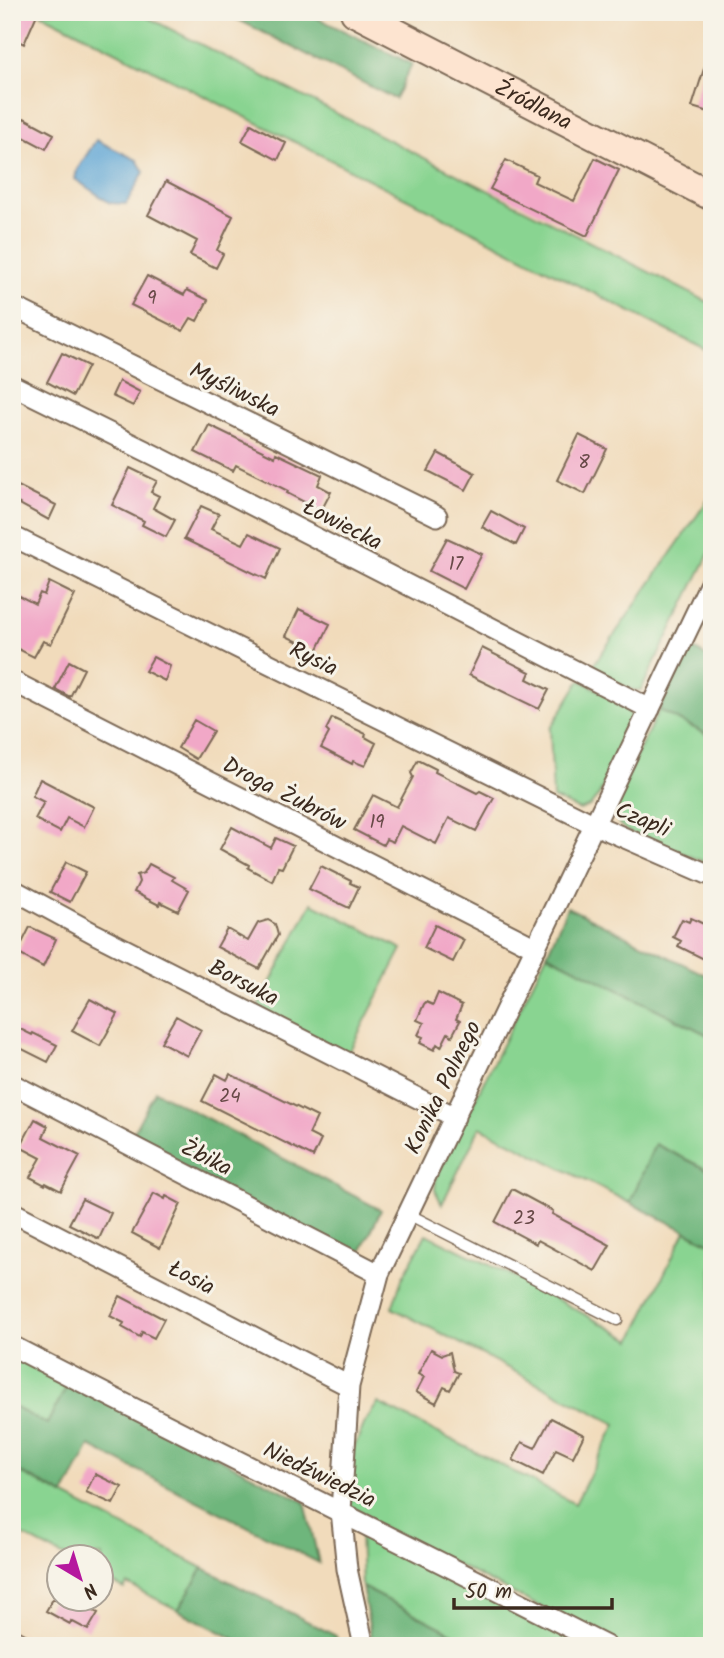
<svg xmlns="http://www.w3.org/2000/svg" width="724" height="1658" font-family="Kalam,sans-serif">
	<style>
		.green { fill: #89d491; stroke: #627f58; stroke-width: 2 }
		.forest { fill: #6eb67b; stroke: #54704c; stroke-width: 2 }
		.water { fill: #5ea6d5; stroke: #4c687a; stroke-width: 2 }
		.building { fill: #f1a8c7 }
		.lines { fill: none; stroke-linecap: round; stroke-linejoin: round }
		.lane-casing { stroke: #7b6855; stroke-width: 13 }
		.street-casing { stroke: #7b6855; stroke-width: 23 }
		.secondary-casing { stroke: #7b6855; stroke-width: 32 }
		.lane { stroke: #fff; stroke-width: 10 }
		.street { stroke: #fff; stroke-width: 19 }
		.secondary { stroke: #fde4d0; stroke-width: 28 }
		.labels { text-anchor: middle; stroke-width: 6; stroke-linejoin: round; paint-order: stroke }
		.number-label { font-size: 19px; fill: #684a48 }
		.street-label { font-size: 23px; fill: #3b2a1e; stroke: #f7f3e8 }
	</style>
	<rect width="100%" height="100%" fill="#f7f3e8"/>
	<filter id="ink" filterUnits="userSpaceOnUse"><feTurbulence type="fractalNoise" baseFrequency=".0143" numOctaves="2"/><feDisplacementMap in="SourceGraphic" scale="14" xChannelSelector="R" yChannelSelector="G"/><feConvolveMatrix kernelMatrix="1 2 1 2 8 2 1 2 1" color-interpolation-filters="sRGB"/></filter>
	<filter id="wash" filterUnits="userSpaceOnUse"><feTurbulence type="fractalNoise" baseFrequency=".00686" numOctaves="4" result="noise"/><feDisplacementMap in="SourceGraphic" scale="28" xChannelSelector="R" yChannelSelector="G"/><feGaussianBlur stdDeviation="1.57" result="paint"/><feColorMatrix in="noise" values="0 0 0 0 0 0 0 0 0 0 0 0 0 0 0 0 0 1.4 0 .05"/><feComposite in="paint" operator="in"/></filter>
	<g filter="url(#wash)">
		<rect width="100%" height="100%" fill="#f1dbbb"/>
		<!-- green -->
		<path class="green" d="M38 12H137L712 304V353Z
			M712 494V548L641 690H632L590 670Z
			M580 680 627 705 633 723 599 795 590 806 580 810 553 798 550 729Z
			M659 710 712 737V854L707 863 627 831 619 824 614 811 635 758Z
			M312 903 402 949 348 1054 257 1008Z
			M547 954 712 1037V1082L704 1100 712 1104V1172L655 1144 630 1203 480 1127 442 1204 435 1190 436 1178Z
			M685 1231 712 1244V1646H618L350 1511 353 1450 366 1420 378 1403 486 1457 575 1504 616 1424 392 1308 402 1279 426 1234 527 1283 632 1340Z
			M12 1353 69 1382 47 1424 12 1406Z
			M17 1471 203 1568 178 1610 127 1584 124 1589 102 1577V1556H62L12 1530V1481Z
			M360 1530 591 1646H477L362 1587Z"/>
		<!-- forest -->
		<path class="forest" d="M223 12H305L412 64 395 99Z
			M691 648 712 659V737L659 710Z
			M567 907 712 978V1037L547 954Z
			M155 1091 381 1210 358 1259 130 1139Z
			M655 1144 712 1172V1244L630 1203Z
			M69 1382 305 1502 319 1563 90 1446 64 1495 18 1471 12 1481V1406L47 1424Z
			M203 1568 336 1636 339 1646H248L178 1610Z
			M362 1587 477 1646H373Z"/>
		<!-- water -->
		<path class="water" d="M96 140 137 160 144 172 126 204 110 203 75 179 77 170Z"/>
		<g id="blocks">
			<!-- building -->
			<path class="building" d="M16 12H38L24 44 12 38V21Z
				M708 56H712V113L692 107Z
				M24 118 54 134 46 149 16 133Z
				M251 124 286 143 278 160 242 141Z
				M595 158 619 170 587 236 490 189 506 160 537 175 534 182 574 201Z
				M166 181 233 216 217 250 223 254 216 268 190 255 197 241 148 215Z
				M147 276 184 295 187 290 208 300 197 321 191 318 183 331 131 305Z
				M62 353 88 366 73 396 47 382Z
				M119 381 140 392 133 406 112 396Z
				M209 425 275 457 276 453 322 475 318 485 331 492 321 511 287 493 288 491 236 465 233 471 195 452Z
				M579 435 607 449 585 494 557 480Z
				M438 453 475 473 466 490 428 471Z
				M130 468 157 481 151 492 159 496 153 508 175 520 166 537 142 525 144 521 112 505Z
				M12 483 56 505 49 520 12 500Z
				M201 506 219 514 211 529 243 544 249 533 280 548 266 579 184 539Z
				M491 511 524 529 516 545 482 527Z
				M447 538 482 554 464 589 429 571Z
				M49 582 75 595 51 644 43 641 34 657 12 646V592L35 604 40 593 44 595Z
				M299 609 330 624 317 651 286 636Z
				M482 648 530 672 527 679 549 690 539 709 469 675Z
				M153 657 170 666 165 681 145 671Z
				M69 661 84 669 70 697 55 689Z
				M332 718 366 734 365 737 376 743 365 766 353 761 352 764 321 748 329 733 326 730Z
				M194 720 213 731 196 759 178 748Z
				M418 760 436 769 435 772 477 793 480 791 494 798 476 831 449 818 436 844 401 826 393 842 386 839 383 845 354 830 373 795 397 807 413 777 411 773Z
				M40 779 94 807 84 827 67 818 60 832 35 819 44 802 32 796Z
				M232 827 271 848 276 838 293 846 282 868 278 867 272 881 248 868 249 865 220 849Z
				M66 862 86 872 70 902 50 892Z
				M149 864 174 877 172 880 189 890 178 911 160 902 159 905 134 892 139 882 137 875 144 873Z
				M321 866 351 881 350 883 359 887 349 908 309 889Z
				M691 918 712 928V963L678 946 681 941 673 937 682 919 689 922Z
				M268 920 275 924 278 935 259 969 217 947 227 929 248 941 258 923Z
				M435 925 464 940 453 962 424 948Z
				M30 927 56 939 43 967 17 953Z
				M438 993 462 1005 456 1019 460 1021 452 1036 448 1033 441 1047 437 1044 434 1050 420 1043 423 1037 418 1035 424 1023 417 1020 424 1004 426 1002 433 1005Z
				M90 999 118 1014 100 1046 72 1031Z
				M176 1016 201 1030 187 1056 161 1042Z
				M12 1025 32 1035 33 1033 57 1045 48 1062 12 1044Z
				M216 1074 227 1080 230 1074 317 1117 309 1134 321 1140 313 1157 202 1101Z
				M35 1119 48 1126 43 1137 80 1156 61 1191 46 1183 45 1185 30 1177 41 1158 20 1147Z
				M512 1189 553 1211 552 1214 610 1245 595 1271 538 1240 536 1244 495 1222Z
				M154 1193 165 1199 166 1196 181 1204 160 1248 132 1233Z
				M82 1199 111 1213 99 1239 69 1224Z
				M120 1296 164 1319 154 1338 142 1332 140 1337 122 1327 124 1323 110 1316Z
				M431 1349 442 1355 450 1352 454 1371 459 1373 450 1390 444 1387 436 1403 416 1392 424 1377 418 1374Z
				M551 1418 584 1435 573 1457 556 1449 543 1475 513 1460 522 1442 535 1448Z
				M95 1474 122 1487 113 1504 86 1492Z
				M53 1599H83L80 1604 98 1613 88 1630 71 1621 70 1624 46 1611Z"/>
		</g>
	</g>
	<g filter="url(#ink)">
		<use href="#blocks" fill-opacity="0" stroke="#7b6855" stroke-width="2"/>
		<g class="lines">
			<defs>
				<path id="lane" d="M408 1214 617 1320"/>
				<path id="street" d="M12 306 437 516
					M12 385 158 457 650 709
					M12 536 593 824 712 876
					M12 681 536 948
					M12 889 95 934 455 1117
					M12 1084 379 1274
					M12 1212 349 1386
					M12 1346C209 1448 408 1545 606 1646
					M12 1639 25 1646
					M364 1646 347 1569 341 1511 349 1386 379 1274 712 579"/>
				<g id="secondary">
					<path id="s1" d="M355 12 712 196"/>
				</g>
			</defs>
			<!-- lane casing -->
			<use href="#lane" class="lane-casing"/>
			<!-- street casing -->
			<use href="#street" class="street-casing"/>
			<!-- secondary casing -->
			<use href="#secondary" class="secondary-casing"/>
			<!-- lane -->
			<use href="#lane" class="lane"/>
			<!-- street -->
			<use href="#street" class="street"/>
			<!-- secondary -->
			<use href="#secondary" class="secondary"/>
		</g>
	</g>
	<g class="labels">
		<!-- number labels -->
		<g class="number-label">
			<text x="152" y="304">9</text>
			<text x="584" y="468">8</text>
			<text x="456" y="570">17</text>
			<text x="377" y="828">19</text>
			<text x="230" y="1102">24</text>
			<text x="524" y="1224">23</text>
		</g>
		<!-- street labels -->
		<g class="street-label">
			<text dy="8" stroke="none"><textPath href="#s1" startOffset="201">Źródlana</textPath></text>
			<text transform="translate(235 389) rotate(26)" y="8">Myśliwska</text>
			<text transform="translate(343 524) rotate(27)" y="8">Łowiecka</text>
			<text transform="translate(314 658) rotate(26)" y="8">Rysia</text>
			<text transform="translate(285 793) rotate(27)" y="8">Droga Żubrów</text>
			<text transform="translate(643 819) rotate(23)" y="8">Czapli</text>
			<text transform="translate(244 982) rotate(27)" y="8">Borsuka</text>
			<text transform="translate(442 1087) rotate(-64)" y="8">Konika Polnego</text>
			<text transform="translate(207 1157) rotate(27)" y="8">Żbika</text>
			<text transform="translate(192 1277) rotate(27)" y="8">Łosia</text>
			<text transform="translate(320 1474) rotate(26)" y="8">Niedźwiedzia</text>
		</g>
	</g>
	<!-- margin -->
	<rect width="724" height="1658" fill="none" stroke="#f7f3e8" stroke-width="42"/>
	<!-- north arrow -->
	<g transform="translate(80 1578) rotate(142)"><circle r="33" fill="#f7f3e8" stroke="#aca397" stroke-width="2"/>
	<path d="M0-5L12 26L0 18L-12 26Z" fill="#b5179e"/>
	<text y="-10" font-size="19" font-weight="bold" text-anchor="middle" fill="#3b2a1e">N</text>
	</g>
	<!-- scale -->
	<path d="M454 1598v10h158v-10" fill="none" stroke="#3b2a1e" stroke-width="3.5"/>
	<text x="465" y="1598" font-size="21" fill="#3b2a1e" stroke="#f7f3e8" stroke-width="5" paint-order="stroke">50 m</text>
</svg>
